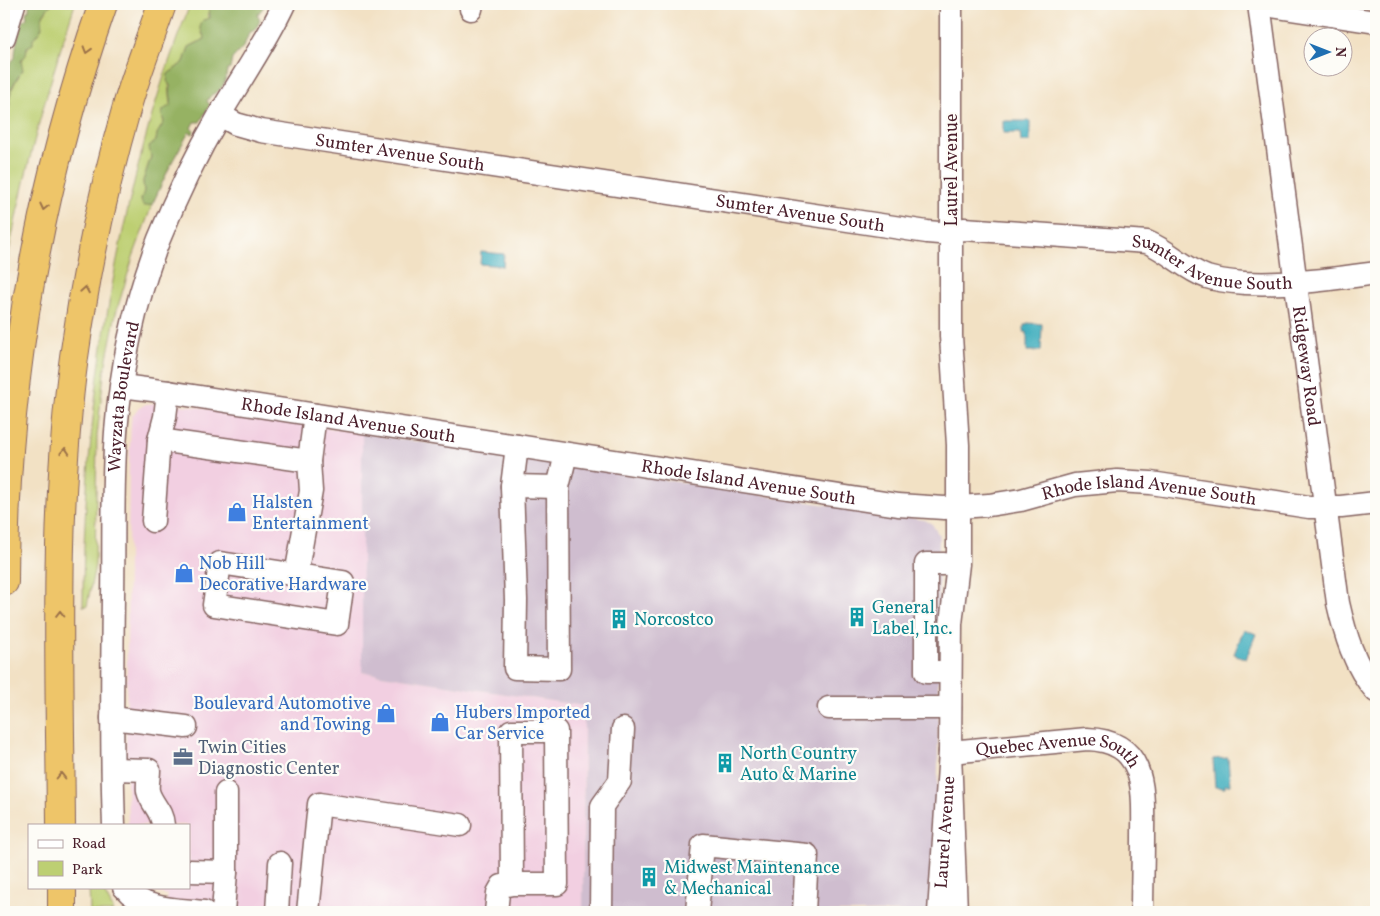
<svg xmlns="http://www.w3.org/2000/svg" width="1380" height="916" font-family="Vollkorn,serif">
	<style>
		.built { fill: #f2cfe1 }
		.industrial { fill: #cfbdcf }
		.green { fill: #bdcf72; stroke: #84774e }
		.forest { fill: #96b264; stroke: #706848 }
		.water { fill: #40aebe; stroke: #456674 }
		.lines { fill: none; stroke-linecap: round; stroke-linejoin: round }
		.minor-casing { stroke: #856361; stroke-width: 25 }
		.highway-casing { stroke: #856361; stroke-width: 30 }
		.minor { stroke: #fff; stroke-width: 22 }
		.highway { stroke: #eec569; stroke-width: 28 }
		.oneway { stroke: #9c724a }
		.labels { text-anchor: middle; stroke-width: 4.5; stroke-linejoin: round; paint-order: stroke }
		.street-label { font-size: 18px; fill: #4a1f2b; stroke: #fdfcf7 }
		.shop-label { font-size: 18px; fill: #366cbe; stroke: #fdfcf7; text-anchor: start }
		.culture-label { font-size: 18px; fill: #0d838f; stroke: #fdfcf7; text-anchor: start }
		.service-label { font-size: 18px; fill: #4e5e75; stroke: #fdfcf7; text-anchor: start }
	</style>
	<rect width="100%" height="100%" fill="#fdfcf7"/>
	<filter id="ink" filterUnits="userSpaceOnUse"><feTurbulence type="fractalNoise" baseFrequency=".02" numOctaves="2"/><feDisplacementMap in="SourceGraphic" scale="10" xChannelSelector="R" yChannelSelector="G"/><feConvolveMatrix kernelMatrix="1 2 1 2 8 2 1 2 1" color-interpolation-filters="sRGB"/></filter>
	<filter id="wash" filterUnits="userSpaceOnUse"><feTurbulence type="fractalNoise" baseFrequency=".0096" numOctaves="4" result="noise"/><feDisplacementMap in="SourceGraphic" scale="20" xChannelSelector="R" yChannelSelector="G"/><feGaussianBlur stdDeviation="1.12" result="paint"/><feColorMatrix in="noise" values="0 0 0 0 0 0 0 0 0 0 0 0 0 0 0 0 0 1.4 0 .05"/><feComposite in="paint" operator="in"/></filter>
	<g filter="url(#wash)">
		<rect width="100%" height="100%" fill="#f2e1c4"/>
		<!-- built -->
		<path class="built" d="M158 403 191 406 362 433V672L584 706 583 912H167V895L150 891 144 887H189V825H128L126 743 129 469 131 422 132 416 139 408 146 404Z"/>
		<!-- industrial -->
		<path class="industrial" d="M362 433 925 520 932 524 939 535 938 767 933 912H583L584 706 362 672Z"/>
		<!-- green -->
		<path class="green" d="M51 4H75C45 95 20 186 4 280V219L6 216C4 206 12 199 4 190V148L6 141 4 139V111L7 110C9 94 14 83 22 70L21 61C25 56 25 53 28 47 32 35 43 14 51 4Z
			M190 4H208L209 6 208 16 210 18 202 33 205 39 189 47 184 62 168 74 171 105 162 115 164 122 157 134 156 141 143 181 144 192 141 200 143 206 152 205 133 257 116 313 104 373 97 436 95 565 87 606H83C83 453 103 299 142 151 151 117 161 83 173 50 178 34 185 19 190 4Z
			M89 887H101L112 907 113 912H90Z"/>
		<!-- forest -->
		<path class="forest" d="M29 4H51C45 11 40 17 42 27L38 34 33 38V44L27 47 26 55 21 61 23 70C15 81 7 92 10 105L4 111V88L8 86C9 76 5 65 15 58 15 44 19 34 23 21L27 18 26 12 29 10Z
			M208 4H266L257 15 260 20 256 29 249 33 244 46 232 59 230 69 227 70C226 76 225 86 219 90 213 96 213 91 207 101L210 105 200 122H194L191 128 194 131 193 134 189 132 172 162 152 205 143 206 141 200 144 191 143 181 151 157 149 147 156 141 157 134 164 122 162 115 163 110 171 105C172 98 169 94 171 87L167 81 168 74 184 62 189 47 205 39 200 27 203 20 210 18 209 6Z"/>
		<!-- water -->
		<path class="water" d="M1003 121H1030V142H1021L1020 133H1003Z
			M481 252 504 254 503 266 480 264Z
			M1027 323 1042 324 1041 351H1027V332H1024V325H1027Z
			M1244 629 1256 634 1246 659 1234 654Z
			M1228 758 1230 785H1225V788L1215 787 1213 759Z"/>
	</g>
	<g filter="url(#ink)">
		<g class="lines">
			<defs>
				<g id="minor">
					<path id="s1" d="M951 4V336L958 445V564L951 624 950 752 1087 739C1149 741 1143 793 1143 838 1143 863 1142 888 1142 912"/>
					<path id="s2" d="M1259 4 1338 603C1345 634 1354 666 1376 691"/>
					<path d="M1259 4 1376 22"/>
					<path d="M471 9 472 4"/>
					<path d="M4 37 14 4"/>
					<path id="s3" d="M220 115 236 124 261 131 927 232 939 233 964 229 1147 242C1169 251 1185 269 1207 277 1219 281 1233 282 1245 283 1290 285 1332 279 1376 273"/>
					<path id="s4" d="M122 386 168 392 898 505 944 508 989 505 1021 500 1075 485 1117 481 1151 483 1309 507H1341L1376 503"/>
					<path d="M168 392 165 417 159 440 309 461"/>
					<path d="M517 446 512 486 516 600 515 668 559 669 558 487 566 454"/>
					<path d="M512 486 558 487"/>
					<path d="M153 521 159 440"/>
					<path d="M220 563 343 582 337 624 214 605Z"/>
					<path d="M944 564H926V672H950"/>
					<path d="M296 575 311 491 309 461 315 415"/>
					<path d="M829 708H950"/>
					<path d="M112 718 186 727"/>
					<path d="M113 769 149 770C149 777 147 785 148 791 151 804 162 810 163 825"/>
					<path id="s5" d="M114 825C111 749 112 672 113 596 114 542 112 487 116 432 121 367 135 301 159 239 176 197 196 155 219 116 241 78 266 43 284 4"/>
					<path d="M189 871 226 872"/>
					<path d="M124 887C143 911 177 909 204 912"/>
					<path d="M223 912 226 872V793"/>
					<path d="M277 912 280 863"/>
					<path d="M308 912 319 804 460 825"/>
					<path d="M496 912 498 893 502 886 512 884H557L556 731H511L512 884"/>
					<path d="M601 912 602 806 620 781 623 729"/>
					<path d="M697 912 703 845 807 855 804 912"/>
					<path id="s6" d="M939 912 950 752 956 912"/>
				</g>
				<path id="highway" d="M4 582C4 385 38 190 103 4
					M61 825C60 669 53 511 74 357 86 271 104 186 128 103 138 69 151 37 162 4
					M62 887V912"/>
			</defs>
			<!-- minor casing -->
			<use href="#minor" class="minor-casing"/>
			<!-- highway casing -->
			<use href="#highway" class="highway-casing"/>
			<!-- minor -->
			<use href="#minor" class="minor"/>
			<!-- highway -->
			<use href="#highway" class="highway"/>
		</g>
		<!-- one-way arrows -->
		<defs><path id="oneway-chevron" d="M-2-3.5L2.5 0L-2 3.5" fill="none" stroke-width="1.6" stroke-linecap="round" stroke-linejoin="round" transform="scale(1.25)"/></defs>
		<g class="oneway">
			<use href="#oneway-chevron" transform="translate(87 50) rotate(107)"/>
			<use href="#oneway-chevron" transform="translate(44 207) rotate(103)"/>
			<use href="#oneway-chevron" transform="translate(85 290) rotate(-80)"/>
			<use href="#oneway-chevron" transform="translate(65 451) rotate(-86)"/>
			<use href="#oneway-chevron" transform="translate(60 614) rotate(-90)"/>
			<use href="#oneway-chevron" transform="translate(61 776) rotate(-90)"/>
		</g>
	</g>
	<!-- icons -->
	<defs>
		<symbol id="shop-bare" viewBox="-9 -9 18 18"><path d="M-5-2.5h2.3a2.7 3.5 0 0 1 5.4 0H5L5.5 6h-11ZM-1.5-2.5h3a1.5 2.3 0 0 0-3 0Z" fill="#3f7fe0" stroke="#fdfcf7" stroke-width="2.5" paint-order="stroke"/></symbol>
		<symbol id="building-bare" viewBox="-9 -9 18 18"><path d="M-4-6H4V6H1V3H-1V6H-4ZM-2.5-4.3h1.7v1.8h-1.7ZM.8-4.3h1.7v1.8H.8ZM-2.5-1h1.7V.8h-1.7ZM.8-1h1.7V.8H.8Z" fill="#0f9aa8" stroke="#fdfcf7" stroke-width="2.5" paint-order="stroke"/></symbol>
		<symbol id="office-bare" viewBox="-9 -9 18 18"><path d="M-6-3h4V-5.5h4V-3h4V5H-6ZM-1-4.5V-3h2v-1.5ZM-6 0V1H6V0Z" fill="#5c6f8a" stroke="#fdfcf7" stroke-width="2.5" paint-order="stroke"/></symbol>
	</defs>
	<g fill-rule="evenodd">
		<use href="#shop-bare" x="223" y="498" width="28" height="28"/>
		<use href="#shop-bare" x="170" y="559" width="28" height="28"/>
		<use href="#building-bare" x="843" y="603" width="28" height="28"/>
		<use href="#building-bare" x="605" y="605" width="28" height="28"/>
		<use href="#shop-bare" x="372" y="699" width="28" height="28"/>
		<use href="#shop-bare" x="426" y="708" width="28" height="28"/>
		<use href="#office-bare" x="169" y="743" width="28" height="28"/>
		<use href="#building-bare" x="711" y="749" width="28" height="28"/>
		<use href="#building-bare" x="635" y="863" width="28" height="28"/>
	</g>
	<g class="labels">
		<!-- street labels -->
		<g class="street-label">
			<text dy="6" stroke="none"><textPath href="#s3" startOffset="185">Sumter Avenue South</textPath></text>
			<text transform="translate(951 170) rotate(-90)" y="6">Laurel Avenue</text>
			<text dy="6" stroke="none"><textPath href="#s3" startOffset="590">Sumter Avenue South</textPath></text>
			<text dy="6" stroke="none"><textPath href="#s3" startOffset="1009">Sumter Avenue South</textPath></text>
			<text dy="6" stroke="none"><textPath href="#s2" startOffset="365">Ridgeway Road</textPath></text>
			<text dy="6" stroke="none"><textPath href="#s5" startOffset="429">Wayzata Boulevard</textPath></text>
			<text dy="6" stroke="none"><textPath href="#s4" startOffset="229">Rhode Island Avenue South</textPath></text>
			<text dy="6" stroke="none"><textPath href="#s4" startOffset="634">Rhode Island Avenue South</textPath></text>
			<text dy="6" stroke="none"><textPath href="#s4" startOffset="1039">Rhode Island Avenue South</textPath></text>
			<text dy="6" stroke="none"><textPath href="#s1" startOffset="860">Quebec Avenue South</textPath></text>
			<text dy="6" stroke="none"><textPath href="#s6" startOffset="80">Laurel Avenue</textPath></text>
		</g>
		<!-- shop labels -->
		<g class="shop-label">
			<text x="252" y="508">Halsten<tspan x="252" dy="21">Entertainment</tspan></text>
			<text x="199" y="569">Nob Hill<tspan x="199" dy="21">Decorative Hardware</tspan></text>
			<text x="371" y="709" text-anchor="end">Boulevard Automotive<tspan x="371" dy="21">and Towing</tspan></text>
			<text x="455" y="718">Hubers Imported<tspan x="455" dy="21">Car Service</tspan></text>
		</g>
		<!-- culture labels -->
		<g class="culture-label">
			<text x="872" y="613">General<tspan x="872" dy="21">Label, Inc.</tspan></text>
			<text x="634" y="625">Norcostco</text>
			<text x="740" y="759">North Country<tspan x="740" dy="21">Auto &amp; Marine</tspan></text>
			<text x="664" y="873">Midwest Maintenance<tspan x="664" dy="21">&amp; Mechanical</tspan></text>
		</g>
		<!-- service labels -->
		<g class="service-label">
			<text x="198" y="753">Twin Cities<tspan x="198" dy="21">Diagnostic Center</tspan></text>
		</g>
	</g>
	<!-- margin -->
	<rect width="1380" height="916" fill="none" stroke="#fdfcf7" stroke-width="20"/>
	<!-- legend -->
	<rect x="28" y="824" width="162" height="65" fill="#fdfcf7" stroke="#b5a4a5"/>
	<rect x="38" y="840" width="25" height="8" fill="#ffffff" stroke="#b5a4a5"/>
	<text x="72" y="848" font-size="15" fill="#4a1f2b">Road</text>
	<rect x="38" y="861" width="25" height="15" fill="#bdcf72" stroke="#b5a4a5"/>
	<text x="72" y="874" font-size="15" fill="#4a1f2b">Park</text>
	<!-- north arrow -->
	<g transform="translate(1328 52) rotate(90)"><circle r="24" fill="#fdfcf7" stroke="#b5a4a5"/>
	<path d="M0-4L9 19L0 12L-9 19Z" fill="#1f6fb2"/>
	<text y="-8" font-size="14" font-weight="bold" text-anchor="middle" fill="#4a1f2b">N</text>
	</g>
</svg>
